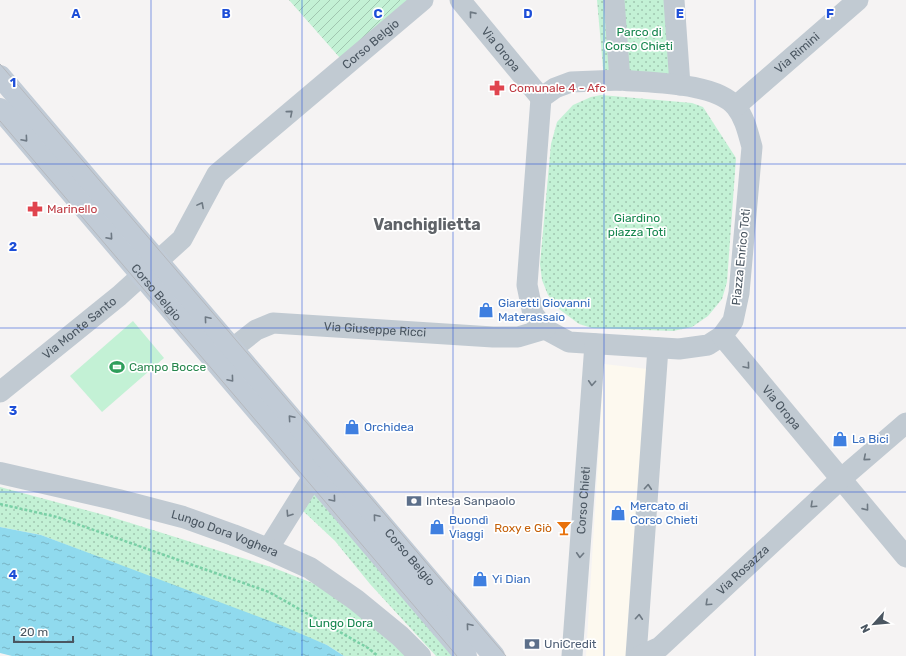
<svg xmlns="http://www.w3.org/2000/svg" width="906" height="656" viewBox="0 0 906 656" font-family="Rubik,sans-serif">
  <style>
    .commercial { fill: #fdf9ef }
    .park { fill: url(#park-dots) }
    .garden { fill: url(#garden-furrows) }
    .pitch { fill: #c3f1d5 }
    .water { fill: url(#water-ripples) }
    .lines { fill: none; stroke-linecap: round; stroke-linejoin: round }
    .path { stroke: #7ad0a6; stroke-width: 2.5; stroke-dasharray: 3 2; stroke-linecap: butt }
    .minor { stroke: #c1cad2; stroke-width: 21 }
    .tertiary { stroke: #c1cad2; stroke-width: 22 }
    .secondary { stroke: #c1cbd6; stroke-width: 22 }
    .tram { stroke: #b5b8bd; stroke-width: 1 }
    .oneway { stroke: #6e7983 }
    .oneway2 { stroke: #6e7984 }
    .grid { fill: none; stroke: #1d4ed8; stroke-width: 1; stroke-opacity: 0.55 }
    .labels { text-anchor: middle; stroke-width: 3.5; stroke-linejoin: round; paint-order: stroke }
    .park-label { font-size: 12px; fill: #17864f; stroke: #fff }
    .street-label { font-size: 12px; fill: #4a5661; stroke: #fff }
    .health-label { font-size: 12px; fill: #be3a42; stroke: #fff; text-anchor: start }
    .shop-label { font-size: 12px; fill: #366cbe; stroke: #fff; text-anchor: start }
    .leisure-label { font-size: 12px; fill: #27864d; stroke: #fff; text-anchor: start }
    .service-label { font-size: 12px; fill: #4e5e75; stroke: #fff; text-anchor: start }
    .food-label { font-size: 12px; fill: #c56008; stroke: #fff; text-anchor: end }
    .district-label { font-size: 16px; font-weight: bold; fill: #5f6368; stroke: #fff }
    .grid-label { font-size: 13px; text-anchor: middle; font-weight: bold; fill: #1d4ed8; stroke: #fff; stroke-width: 3.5; stroke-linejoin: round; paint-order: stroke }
  </style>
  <defs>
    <pattern id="park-dots" width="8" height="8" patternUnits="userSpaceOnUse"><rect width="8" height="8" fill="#c3f1d5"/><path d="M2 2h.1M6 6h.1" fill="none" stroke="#a0c6b0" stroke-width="1.8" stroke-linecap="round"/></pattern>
    <pattern id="garden-furrows" width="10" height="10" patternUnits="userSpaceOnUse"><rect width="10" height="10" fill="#c3f1d5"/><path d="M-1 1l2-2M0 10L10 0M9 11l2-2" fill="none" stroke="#a0c6b0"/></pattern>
    <pattern id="water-ripples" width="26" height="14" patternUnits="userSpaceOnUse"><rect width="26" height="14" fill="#90daee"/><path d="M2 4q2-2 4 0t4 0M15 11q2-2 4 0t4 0" fill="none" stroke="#78b4c4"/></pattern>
  </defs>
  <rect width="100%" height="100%" fill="#f5f3f3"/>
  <!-- commercial -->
  <polygon class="commercial" points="604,364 656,370 626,656 586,656"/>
  <!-- park -->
  <g class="park">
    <polygon points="597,0 675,0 680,85 604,79"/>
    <polygon points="601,95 692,103 703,107 736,158 727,282 722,299 708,316 692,327 673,331 592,328 579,324 559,309 548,295 542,280 540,264 551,144 557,122 573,105 591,97"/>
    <polygon points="0,487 108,516 274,568 356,600 418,656 344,656 327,645 41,535 0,527"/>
    <polygon points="316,491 457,656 436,656 370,584 335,541 301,509"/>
  </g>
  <!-- garden -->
  <polygon class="garden" points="289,0 409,0 340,58"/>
  <!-- pitch -->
  <polygon class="pitch" points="133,321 164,358 102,412 70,376"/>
  <!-- water -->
  <polygon class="water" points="0,527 41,535 278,624 327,645 344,656 12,656 0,653"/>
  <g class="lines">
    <!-- path -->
    <polyline class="path" points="0,504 57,517 269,592 368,648 378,656"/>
    <!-- minor -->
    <g class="minor">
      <path id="s1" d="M 460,0 L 541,98"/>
      <polyline points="614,0 620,80"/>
      <polyline points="674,0 680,85"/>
      <path d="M 620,80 C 650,83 716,82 736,107 C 745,118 748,133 752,147 L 739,293 L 733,321 L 722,336 L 708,345 L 679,349 L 569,342 L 545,329 L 533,314 L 527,285 L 541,98 L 555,88 L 571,82 Z"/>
      <path id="s2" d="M 736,106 L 858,0"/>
      <path id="s3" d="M 722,336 L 906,557"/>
      <path id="s4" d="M 218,360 L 256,330 L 273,323 L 493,337 L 518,337 L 545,329"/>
      <path id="s5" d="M 0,392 L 119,296 L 182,239 L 217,174 L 423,0"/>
      <polyline points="268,549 323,461"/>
      <path id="s6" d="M 572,656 L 595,344"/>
      <polyline points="636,656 658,348"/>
      <path id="s7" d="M 640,656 L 660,647 L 842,478 L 906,423"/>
    </g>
    <!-- tertiary -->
    <path class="tertiary" id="s8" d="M 0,473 L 118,500 L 183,517 L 233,535 L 268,549 L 310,568 L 356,600 L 400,636 L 420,656"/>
    <!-- secondary -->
    <g class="secondary">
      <path id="s9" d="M 0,76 L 494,656"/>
      <path id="s10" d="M 0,109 L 466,656"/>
    </g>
    <!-- tram -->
    <g class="tram">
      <polyline points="0,64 506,656"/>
      <polyline points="0,121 457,656"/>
    </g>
  </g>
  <!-- one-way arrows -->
  <defs><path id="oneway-chevron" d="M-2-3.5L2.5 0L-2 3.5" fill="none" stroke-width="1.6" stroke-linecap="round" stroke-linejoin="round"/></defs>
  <g class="oneway">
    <use href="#oneway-chevron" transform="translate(472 14) rotate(-129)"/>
    <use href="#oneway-chevron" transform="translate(290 113) rotate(-40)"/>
    <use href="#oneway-chevron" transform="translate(201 205) rotate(-62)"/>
    <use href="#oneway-chevron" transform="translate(747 366) rotate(50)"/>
    <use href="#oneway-chevron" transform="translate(592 383) rotate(94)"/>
    <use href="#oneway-chevron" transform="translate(866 458) rotate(139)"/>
    <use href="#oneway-chevron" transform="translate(648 487) rotate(-86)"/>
    <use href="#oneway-chevron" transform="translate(813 505) rotate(137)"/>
    <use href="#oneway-chevron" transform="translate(866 508) rotate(51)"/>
    <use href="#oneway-chevron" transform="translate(289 514) rotate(123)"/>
    <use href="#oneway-chevron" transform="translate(580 555) rotate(94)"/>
    <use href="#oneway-chevron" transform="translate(708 603) rotate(137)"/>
    <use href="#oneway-chevron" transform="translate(639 617) rotate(-86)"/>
  </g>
  <g class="oneway2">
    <use href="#oneway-chevron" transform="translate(25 139) rotate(49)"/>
    <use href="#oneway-chevron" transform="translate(110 237) rotate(49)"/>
    <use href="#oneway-chevron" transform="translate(207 319) rotate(-130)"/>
    <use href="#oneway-chevron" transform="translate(231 379) rotate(50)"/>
    <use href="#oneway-chevron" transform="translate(291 418) rotate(-131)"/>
    <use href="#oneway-chevron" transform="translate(333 499) rotate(50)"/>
    <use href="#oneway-chevron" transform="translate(376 517) rotate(-130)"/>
    <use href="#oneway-chevron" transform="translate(469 626) rotate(-130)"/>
  </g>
  <!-- grid -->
  <path class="grid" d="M 151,0 L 151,656M 302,0 L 302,656M 453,0 L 453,656M 604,0 L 604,656M 755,0 L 755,656M 0,164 L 906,164M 0,328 L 906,328M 0,492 L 906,492"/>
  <!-- icons -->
  <defs>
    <g id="pharmacy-bare" transform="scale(1.2)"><path d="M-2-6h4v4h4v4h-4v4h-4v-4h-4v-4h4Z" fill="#e0444e" stroke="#fff" stroke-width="2.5" paint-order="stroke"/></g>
    <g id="shop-bare" transform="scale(1.2)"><path d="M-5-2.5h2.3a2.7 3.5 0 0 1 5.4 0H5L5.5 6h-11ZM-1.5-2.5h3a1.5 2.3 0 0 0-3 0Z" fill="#3f7fe0" stroke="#fff" stroke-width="2.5" paint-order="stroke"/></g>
    <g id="stadium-bare" transform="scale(1.2)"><path d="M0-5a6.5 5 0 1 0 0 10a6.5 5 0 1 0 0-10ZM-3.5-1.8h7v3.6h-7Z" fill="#2e9e5b" stroke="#fff" stroke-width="2.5" paint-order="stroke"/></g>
    <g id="bank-bare" transform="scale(1.2)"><path d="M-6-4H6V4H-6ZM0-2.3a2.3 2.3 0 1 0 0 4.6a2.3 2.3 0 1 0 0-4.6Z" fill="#5c6f8a" stroke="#fff" stroke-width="2.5" paint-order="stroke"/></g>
    <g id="bar-bare" transform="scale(1.2)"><path d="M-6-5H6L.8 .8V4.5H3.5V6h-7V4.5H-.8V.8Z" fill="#e8710a" stroke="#fff" stroke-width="2.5" paint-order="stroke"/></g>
  </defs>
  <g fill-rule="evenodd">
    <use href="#pharmacy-bare" x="497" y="88"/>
    <use href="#pharmacy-bare" x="35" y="209"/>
    <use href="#shop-bare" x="486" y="310"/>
    <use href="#stadium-bare" x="117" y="367"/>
    <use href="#shop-bare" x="352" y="427"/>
    <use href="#shop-bare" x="840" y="439"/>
    <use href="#bank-bare" x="414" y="501"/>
    <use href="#shop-bare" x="618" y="513"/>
    <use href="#shop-bare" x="437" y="527"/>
    <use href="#bar-bare" x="564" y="528"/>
    <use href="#shop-bare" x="480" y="579"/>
    <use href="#bank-bare" x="532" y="644"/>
  </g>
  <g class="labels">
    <!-- park labels -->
    <g class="park-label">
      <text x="639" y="36">Parco di<tspan x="639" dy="14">Corso Chieti</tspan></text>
      <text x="637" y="222">Giardino<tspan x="637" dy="14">piazza Toti</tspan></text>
      <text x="341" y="627">Lungo Dora</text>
    </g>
    <!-- street labels -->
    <g class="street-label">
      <text dy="4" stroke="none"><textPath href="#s5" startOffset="513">Corso Belgio</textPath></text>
      <text dy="4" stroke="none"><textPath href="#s1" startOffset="64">Via Oropa</textPath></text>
      <text dy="4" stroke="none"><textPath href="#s2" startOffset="81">Via Rimini</textPath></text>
      <text transform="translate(741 257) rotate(-84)" y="4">Piazza Enrico Toti</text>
      <text dy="4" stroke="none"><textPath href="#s10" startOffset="241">Corso Belgio</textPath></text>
      <text dy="4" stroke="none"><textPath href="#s5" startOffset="102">Via Monte Santo</textPath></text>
      <text dy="4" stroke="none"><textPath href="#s4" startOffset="169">Via Giuseppe Ricci</textPath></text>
      <text dy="4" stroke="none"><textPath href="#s3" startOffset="93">Via Oropa</textPath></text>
      <text dy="4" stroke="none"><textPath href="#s6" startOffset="156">Corso Chieti</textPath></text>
      <text dy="4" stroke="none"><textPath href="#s8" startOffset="233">Lungo Dora Voghera</textPath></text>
      <text dy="4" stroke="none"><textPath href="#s9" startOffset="632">Corso Belgio</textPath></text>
      <text dy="4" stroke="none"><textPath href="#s7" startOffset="135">Via Rosazza</textPath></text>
    </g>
    <!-- health labels -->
    <g class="health-label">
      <text x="509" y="92">Comunale 4 - Afc</text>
      <text x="47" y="213">Marinello</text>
    </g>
    <!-- shop labels -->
    <g class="shop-label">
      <text x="498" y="307">Giaretti Giovanni<tspan x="498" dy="14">Materassaio</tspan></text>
      <text x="364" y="431">Orchidea</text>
      <text x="852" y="443">La Bici</text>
      <text x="630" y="510">Mercato di<tspan x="630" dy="14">Corso Chieti</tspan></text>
      <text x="449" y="524">Buondì<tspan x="449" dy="14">Viaggi</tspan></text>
      <text x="492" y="583">Yi Dian</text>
    </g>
    <!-- leisure labels -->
    <g class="leisure-label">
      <text x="129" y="371">Campo Bocce</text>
    </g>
    <!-- service labels -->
    <g class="service-label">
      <text x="426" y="505">Intesa Sanpaolo</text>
      <text x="544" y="648">UniCredit</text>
    </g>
    <!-- food labels -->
    <g class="food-label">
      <text x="552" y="532">Roxy e Giò</text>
    </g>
    <!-- district labels -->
    <g class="district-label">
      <text x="427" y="230">Vanchiglietta</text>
    </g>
  </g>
  <g class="grid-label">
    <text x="76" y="18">A</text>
    <text x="226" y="18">B</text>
    <text x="378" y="18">C</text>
    <text x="528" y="18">D</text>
    <text x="680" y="18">E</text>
    <text x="830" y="18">F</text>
    <text x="13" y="87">1</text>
    <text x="13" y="251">2</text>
    <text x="13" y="415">3</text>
    <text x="13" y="579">4</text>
  </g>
  <!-- north arrow -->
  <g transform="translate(874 624) rotate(243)" stroke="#ffffff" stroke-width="3" paint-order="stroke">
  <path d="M0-3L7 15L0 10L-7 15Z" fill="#4a5661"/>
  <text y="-6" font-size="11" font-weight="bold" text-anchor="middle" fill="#4a5661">N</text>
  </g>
  <!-- scale -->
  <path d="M14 636v6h59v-6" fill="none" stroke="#4a5661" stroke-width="2"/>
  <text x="20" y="636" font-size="12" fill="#4a5661" stroke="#ffffff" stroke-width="3" paint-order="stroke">20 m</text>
</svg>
